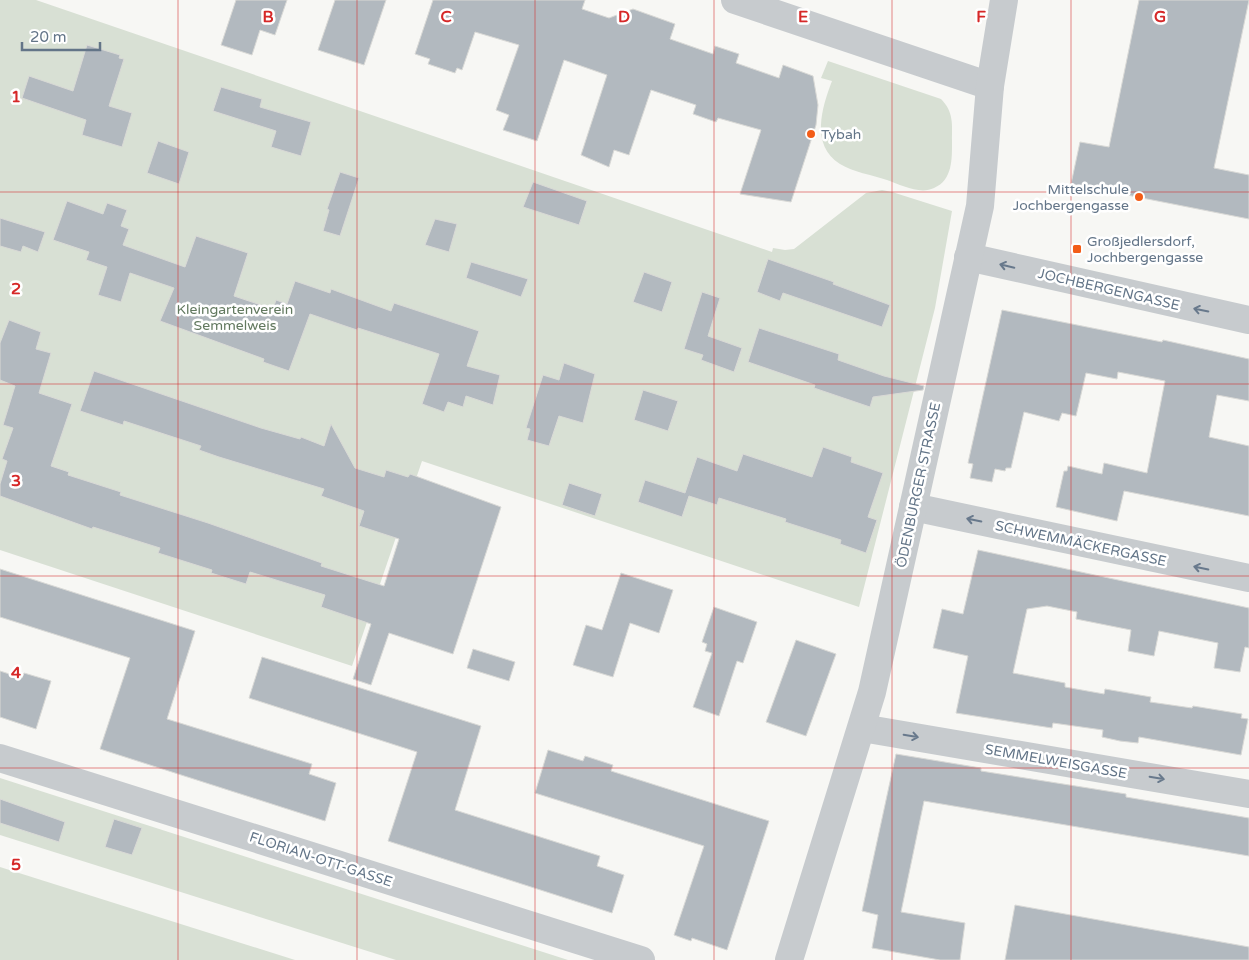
<svg xmlns="http://www.w3.org/2000/svg" width="1249" height="960" viewBox="0 0 1249 960" font-family="'Varela Round',sans-serif">
  <style>
    .green { fill: #d8e0d4 }
    .building { fill: #b2b9bf; stroke: #d9d9d6 }
    .lines { fill: none; stroke-linecap: round; stroke-linejoin: round }
    .minor { stroke: #c7cbce; stroke-width: 28 }
    .oneway { stroke: #68798c }
    .grid { fill: none; stroke: #d62828; stroke-width: 1; stroke-opacity: 0.55 }
    .poi-dot { fill: #f35d18; stroke: #fff; stroke-width: 2 }
    .labels { text-anchor: middle; stroke-width: 5; stroke-linejoin: round; paint-order: stroke }
    .poi-label { font-size: 14px; fill: #637588; stroke: #fff; text-anchor: start }
    .street-label { font-size: 14px; fill: #637588; stroke: #fff }
    .park-label { font-size: 14px; fill: #62795f; stroke: #fff }
    .grid-label { font-size: 16px; text-anchor: middle; font-weight: bold; fill: #d62828; stroke: #fff; stroke-width: 5; stroke-linejoin: round; paint-order: stroke }
  </style>
  <rect width="100%" height="100%" fill="#f7f7f4"/>
  <!-- green -->
  <g class="green">
    <polygon points="0,0 36,0 772,252 773,248 785,250 794,249 866,193 882,190 892,192 952,211 935,308 859,607 422,461 352,666 0,550"/>
    <path d="M 828,61 L 941,99 C 954,112 952,125 952,141 C 952,158 953,180 934,188 C 920,195 901,185 887,180 C 872,175 853,172 840,164 C 810,145 822,107 832,81 L 821,78 Z"/>
    <polygon points="0,778 568,960 396,960 0,835"/>
    <polygon points="0,867 295,960 0,960"/>
  </g>
  <!-- building -->
  <g class="building">
    <polygon points="236,0 287,0 275,35 260,30 252,55 221,45"/>
    <polygon points="335,0 386,0 364,65 318,50"/>
    <polygon points="433,0 585,0 582,9 609,18 633,9 675,24 670,39 713,54 715,46 739,54 736,63 779,78 783,65 813,76 818,105 816,125 791,202 740,194 761,130 718,118 716,122 693,114 696,105 651,90 629,155 614,150 609,167 581,155 607,75 564,60 537,141 503,130 509,115 496,110 519,45 475,32 462,70 457,68 455,73 428,64 430,59 415,54"/>
    <polygon points="1139,0 1249,0 1214,168 1249,175 1249,219 1071,184 1080,142 1109,147"/>
    <polygon points="87,45 120,55 119,58 124,59 109,106 132,113 122,147 82,135 86,120 22,98 29,76 73,91"/>
    <polygon points="221,87 262,99 260,107 311,122 301,156 271,147 276,131 213,111"/>
    <polygon points="158,141 189,152 179,184 147,173"/>
    <polygon points="340,172 359,178 340,236 323,231 329,210 327,209"/>
    <polygon points="533,182 587,201 579,225 523,207"/>
    <polygon points="67,201 103,214 107,203 127,210 121,226 129,229 123,245 185,267 196,236 248,253 234,296 273,309 276,300 287,304 295,281 330,293 331,289 391,311 394,303 479,331 467,366 500,375 493,405 466,396 463,407 448,402 444,412 422,404 439,354 358,328 357,330 310,314 289,371 263,362 264,359 160,321 174,288 130,273 121,302 98,295 107,267 86,260 89,252 53,240"/>
    <polygon points="0,218 45,232 38,252 23,246 21,252 0,246"/>
    <polygon points="435,219 457,224 449,252 425,245"/>
    <polygon points="768,259 834,282 833,284 890,305 882,327 783,293 780,301 757,292"/>
    <polygon points="471,262 528,279 521,297 466,278"/>
    <polygon points="644,272 672,282 662,312 633,302"/>
    <polygon points="702,292 720,298 708,336 742,348 734,372 701,360 703,355 684,349"/>
    <polygon points="1002,310 1162,342 1163,340 1249,359 1249,401 1217,395 1209,437 1249,446 1249,516 1124,491 1117,521 1056,507 1064,471 1067,471 1068,466 1102,474 1104,463 1147,473 1165,381 1118,372 1117,379 1086,373 1076,416 1062,413 1059,421 1024,412 1011,468 1006,468 1005,471 995,469 992,482 970,478 973,464 968,463"/>
    <polygon points="9,320 41,332 36,349 51,353 39,393 72,404 51,466 69,472 68,475 121,492 120,495 208,523 322,563 321,566 384,586 399,539 359,526 364,511 321,496 324,489 219,457 199,450 201,446 124,421 123,425 80,411 94,371 261,428 300,439 301,437 324,446 331,424 355,468 384,477 386,470 408,477 410,474 501,507 453,654 389,633 371,685 353,679 371,624 321,607 325,595 250,572 246,584 211,573 212,570 158,553 160,548 93,527 92,529 0,496 0,484 7,461 2,459 13,428 3,425 15,386 0,380 0,343"/>
    <polygon points="759,328 839,354 838,360 884,376 924,386 923,390 873,397 870,407 814,388 815,385 748,362"/>
    <polygon points="564,363 595,374 583,423 559,416 549,446 527,440 530,429 526,428 543,375 559,380"/>
    <polygon points="643,390 678,401 668,431 634,420"/>
    <polygon points="823,447 852,457 851,462 883,473 868,517 877,520 866,553 840,544 841,540 785,522 786,519 719,498 717,505 689,496 682,517 638,502 645,480 685,493 697,457 737,471 743,454 812,477"/>
    <polygon points="569,483 602,494 595,516 562,505"/>
    <polygon points="978,550 1249,608 1249,648 1245,647 1240,672 1214,668 1218,643 1159,631 1154,656 1128,651 1131,630 1076,619 1077,612 1047,606 1027,609 1013,673 1065,683 1065,687 1104,694 1105,689 1151,697 1150,702 1192,708 1193,706 1242,714 1241,718 1248,719 1241,755 1139,737 1138,743 1120,741 1102,737 1103,730 1053,723 1052,728 956,713 968,656 933,648 942,609 963,614"/>
    <polygon points="0,569 195,631 167,719 312,764 309,774 336,783 325,821 100,749 130,658 0,617"/>
    <polygon points="621,573 673,590 659,633 630,623 613,677 573,665 586,625 602,630"/>
    <polygon points="714,607 757,622 743,663 737,661 719,716 693,707 712,653 705,651 707,644 702,642"/>
    <polygon points="796,640 836,654 806,736 766,722"/>
    <polygon points="473,649 515,662 509,681 467,668"/>
    <polygon points="262,657 481,726 455,810 600,856 597,866 624,875 612,913 388,841 417,752 249,698"/>
    <polygon points="0,671 22,678 24,673 51,681 36,729 0,717"/>
    <polygon points="548,750 583,761 585,756 613,765 611,771 769,821 727,950 692,938 691,941 674,935 704,846 535,793"/>
    <polygon points="896,754 981,768 981,771 1126,794 1126,797 1249,818 1249,856 924,801 901,912 965,923 960,960 940,960 872,948 878,915 862,911"/>
    <polygon points="0,799 65,822 59,842 0,823"/>
    <polygon points="114,819 142,828 132,855 105,847"/>
    <polygon points="1015,905 1249,947 1249,960 1005,960"/>
  </g>
  <g class="lines">
    <!-- minor -->
    <g class="minor">
      <polyline points="735,0 990,86"/>
      <polyline points="968,257 1249,320"/>
      <polyline points="913,507 1249,578"/>
      <polyline points="862,728 1249,794"/>
      <polyline points="0,758 641,960"/>
      <polyline points="789,960 872,692 980,206 990,86 1004,0"/>
    </g>
  </g>
  <!-- one-way arrows -->
  <defs><path id="oneway-shaft" d="M-6 0H5M1.5-3L5.5 0L1.5 3" fill="none" stroke-width="1.6" stroke-linecap="round" stroke-linejoin="round" transform="scale(1.25)"/></defs>
  <g class="oneway">
    <use href="#oneway-shaft" transform="translate(1007 266) rotate(-167)"/>
    <use href="#oneway-shaft" transform="translate(1201 310) rotate(-169)"/>
    <use href="#oneway-shaft" transform="translate(974 520) rotate(-168)"/>
    <use href="#oneway-shaft" transform="translate(1201 568) rotate(-168)"/>
    <use href="#oneway-shaft" transform="translate(911 736) rotate(10)"/>
    <use href="#oneway-shaft" transform="translate(1157 778) rotate(10)"/>
  </g>
  <!-- grid -->
  <path class="grid" d="M 178,0 L 178,960M 357,0 L 357,960M 535,0 L 535,960M 714,0 L 714,960M 892,0 L 892,960M 1071,0 L 1071,960M 0,192 L 1249,192M 0,384 L 1249,384M 0,576 L 1249,576M 0,768 L 1249,768"/>
  <!-- markers -->
  <g class="poi-dot">
    <circle cx="811" cy="134" r="5"/>
    <circle cx="1139" cy="197" r="5"/>
    <rect x="1072" y="244" width="10" height="10" rx="2.5"/>
  </g>
  <g class="labels">
    <!-- poi labels -->
    <g class="poi-label">
      <text x="821" y="139">Tybah</text>
      <text x="1129" y="194" text-anchor="end">Mittelschule<tspan x="1129" dy="16">Jochbergengasse</tspan></text>
      <text x="1087" y="246">Großjedlersdorf,<tspan x="1087" dy="16">Jochbergengasse</tspan></text>
    </g>
    <!-- street labels -->
    <g class="street-label">
      <text transform="translate(1109 289) rotate(13)" y="5">JOCHBERGENGASSE</text>
      <text transform="translate(918 485) rotate(-78)" y="5">ÖDENBURGER STRASSE</text>
      <text transform="translate(1081 543) rotate(12)" y="5">SCHWEMMÄCKERGASSE</text>
      <text transform="translate(1056 761) rotate(10)" y="5">SEMMELWEISGASSE</text>
      <text transform="translate(321 859) rotate(18)" y="5">FLORIAN-OTT-GASSE</text>
    </g>
    <!-- park labels -->
    <g class="park-label">
      <text x="235" y="314">Kleingartenverein<tspan x="235" dy="16">Semmelweis</tspan></text>
    </g>
  </g>
  <g class="grid-label">
    <text x="268" y="22">B</text>
    <text x="446" y="22">C</text>
    <text x="624" y="22">D</text>
    <text x="803" y="22">E</text>
    <text x="981" y="22">F</text>
    <text x="1160" y="22">G</text>
    <text x="16" y="102">1</text>
    <text x="16" y="294">2</text>
    <text x="16" y="486">3</text>
    <text x="16" y="678">4</text>
    <text x="16" y="870">5</text>
  </g>
  <!-- scale -->
  <path d="M22 42v8h78v-8" fill="none" stroke="#637588" stroke-width="2.5"/>
  <text x="30" y="42" font-size="15" fill="#637588" stroke="#ffffff" stroke-width="4" paint-order="stroke">20 m</text>
</svg>
